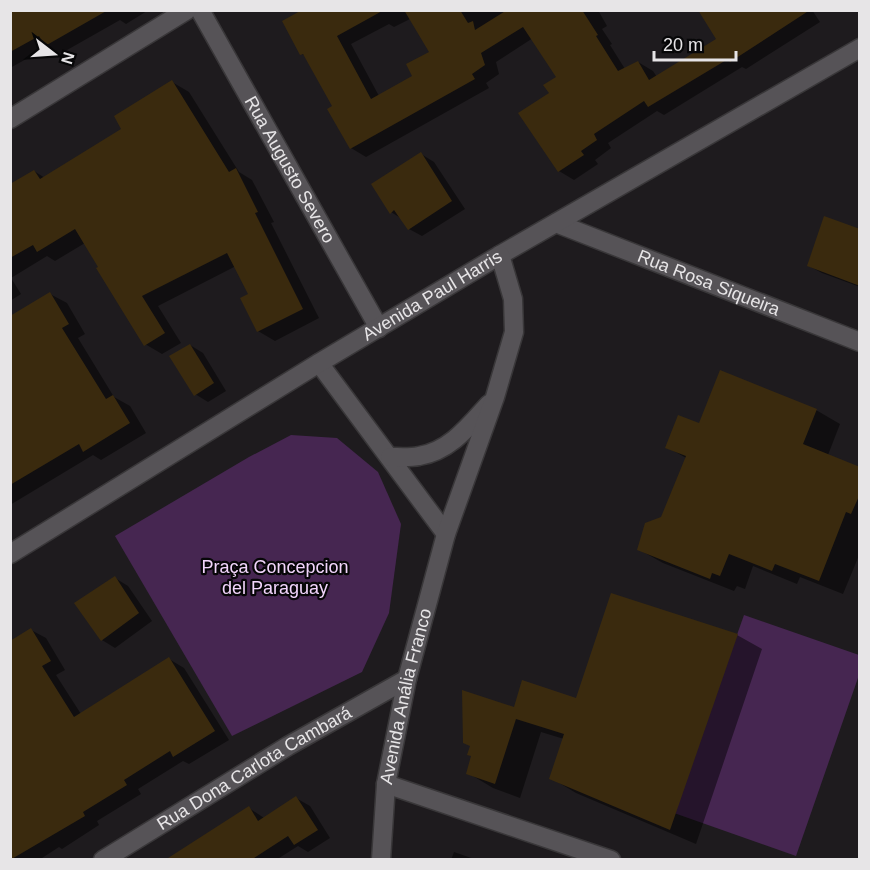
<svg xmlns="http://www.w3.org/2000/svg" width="870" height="870" viewBox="0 0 870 870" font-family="Helvetica,sans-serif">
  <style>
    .green { fill: #462651 }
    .shadow { fill: #0007; fill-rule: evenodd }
    .building { fill: #3a2a0e }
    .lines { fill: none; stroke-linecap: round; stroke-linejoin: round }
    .minor-casing { stroke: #393739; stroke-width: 21 }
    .minor { stroke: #565357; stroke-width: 18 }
    .labels { text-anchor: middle; stroke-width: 4.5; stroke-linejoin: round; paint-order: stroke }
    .street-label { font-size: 18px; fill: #e7e5e7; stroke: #070708 }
    .park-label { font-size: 18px; fill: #f2d5fc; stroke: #070708 }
  </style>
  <rect width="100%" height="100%" fill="#1e1b1e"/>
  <!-- green -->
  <g class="green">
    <polygon points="291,435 337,438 378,472 401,524 389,613 362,672 232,736 115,536 249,457"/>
    <polygon points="744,615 859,655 859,675 796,856 674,813"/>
  </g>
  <!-- shadow -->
  <g class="shadow">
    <polygon points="10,10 147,10 147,11 126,24 120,20 60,54 48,47 10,68"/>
    <path d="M 305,10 L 598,10 L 607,26 L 602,29 L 612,44 L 610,45 L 625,69 L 638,62 L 653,71 L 657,77 L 718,40 L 700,10 L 812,10 L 820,22 L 746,69 L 742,67 L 664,115 L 657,111 L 608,143 L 611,148 L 595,160 L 598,164 L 574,180 L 559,171 L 551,93 L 558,77 L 533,38 L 496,62 L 499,74 L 486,83 L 489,88 L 366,157 L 351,148 L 334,107 L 307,57 L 302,54 ZM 410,19 L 431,52 L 414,76 L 379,96 L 351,44 L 389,24 L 394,27 Z"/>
    <polygon points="172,82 189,92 239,172 252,180 274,222 271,223 319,318 275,341 258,331 250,295 236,266 158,306 181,343 162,354 145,344 85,243 55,261 47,256 11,278 21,294 10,301 10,185 34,171 45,178 124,129"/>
    <polygon points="421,154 434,162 465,209 422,236 409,229 402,219 391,212"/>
    <polygon points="860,231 860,287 822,273 809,266"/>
    <polygon points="50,294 67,303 85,334 78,338 114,397 130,406 146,433 101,460 93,455 10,505 10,342"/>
    <polygon points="190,345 203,353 226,391 208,402 195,394"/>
    <polygon points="816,410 840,424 828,455 860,468 860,553 843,594 800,577 797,584 753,566 745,589 737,586 734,591 663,563 638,549 662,519 686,458 667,447 699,425"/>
    <polygon points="115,578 128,586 152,621 115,648 102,640"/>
    <polygon points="31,630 46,638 65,670 56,675 81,714 169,659 184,668 229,740 189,764 183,761 138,789 141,794 97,821 99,825 62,849 59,847 39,860 10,860"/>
    <polygon points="737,635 762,649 696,844 576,793 551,778 564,739 541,732 520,798 493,788 468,773 514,709 577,699"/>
    <polygon points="296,798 310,806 330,838 308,852 298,846 276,860 167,860 249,808 264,818"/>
    <polygon points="454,852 477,860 451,860"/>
  </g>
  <!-- building -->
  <g class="building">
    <polygon points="10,10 108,10 45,46 39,36 10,52"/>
    <polygon points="302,10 384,10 337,36 371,99 412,76 406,64 429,52 404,10 460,10 468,23 473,21 475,30 507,10 582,10 598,35 596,36 618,71 638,61 649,80 716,39 698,10 810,10 730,62 728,59 648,107 644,101 594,134 597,140 581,151 584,155 558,172 518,113 549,93 543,85 556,77 523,27 481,53 485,65 472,74 475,79 350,149 327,109 332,106 303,54 300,55 282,21"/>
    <polygon points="172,80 229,172 236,168 258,212 255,213 303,309 257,332 240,298 248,294 227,253 142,296 165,333 144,346 96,268 98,267 75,229 37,252 33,245 10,258 10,184 34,170 40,179 121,129 114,116"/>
    <polygon points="421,152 452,201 408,230 394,210 390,214 371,184"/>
    <polygon points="824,216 860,229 860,286 807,266"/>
    <polygon points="50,292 69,324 62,328 106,399 113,395 130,423 83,452 79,444 10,485 10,316"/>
    <polygon points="190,344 214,383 194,396 169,356"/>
    <polygon points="720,370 817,409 803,444 860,467 860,494 851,514 846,512 819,581 775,564 772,571 729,554 720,576 712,573 710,579 637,550 645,523 661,517 686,456 665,448 678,415 699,423"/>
    <polygon points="115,576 139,613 101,641 74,603"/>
    <polygon points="611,593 738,634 670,830 549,779 564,734 516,719 495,784 466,774 471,756 467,755 470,746 463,743 462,690 514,707 522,680 576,698"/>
    <polygon points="31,628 51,661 42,666 74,717 169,657 215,731 173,757 170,751 124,780 127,785 83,812 85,816 10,860 10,641"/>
    <polygon points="296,796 318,830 294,845 288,836 251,860 165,860 249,806 258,821"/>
  </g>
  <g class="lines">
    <!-- minor casing -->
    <g class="minor-casing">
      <g id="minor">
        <path id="s1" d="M 200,10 L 379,328"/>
        <polyline points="10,119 187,10"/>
        <path id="s2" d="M 556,223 L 860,342"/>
        <polyline points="319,363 446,534"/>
        <path d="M 390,457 C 399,457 410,458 419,456 C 450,451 469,426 489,404"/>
        <path id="s3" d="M 10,554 L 319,363 L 500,255 L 860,48"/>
        <polyline points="386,784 611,860"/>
        <path id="s4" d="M 103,860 L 288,746 L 407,679"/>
        <path id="s5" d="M 381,860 L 386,784 L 407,679 L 446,534 L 495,397 L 514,332 L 513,299 L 500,255"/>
      </g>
    </g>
    <!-- minor -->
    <use href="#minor" class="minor"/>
  </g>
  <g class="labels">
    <!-- street labels -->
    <g class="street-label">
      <text dy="6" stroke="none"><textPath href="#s1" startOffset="183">Rua Augusto Severo</textPath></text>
      <text dy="6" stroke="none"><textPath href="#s2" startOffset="164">Rua Rosa Siqueira</textPath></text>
      <text dy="6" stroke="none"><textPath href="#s3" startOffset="495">Avenida Paul Harris</textPath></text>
      <text dy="6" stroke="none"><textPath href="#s5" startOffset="166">Avenida Anália Franco</textPath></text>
      <text dy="6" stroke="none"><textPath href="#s4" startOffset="177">Rua Dona Carlota Cambará</textPath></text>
    </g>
    <!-- park labels -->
    <g class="park-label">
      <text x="275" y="573">Praça Concepcion<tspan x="275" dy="21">del Paraguay</tspan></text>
    </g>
  </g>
  <!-- border -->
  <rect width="870" height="870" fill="none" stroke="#e7e5e7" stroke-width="24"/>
  <!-- north arrow -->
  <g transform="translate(54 54) rotate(107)" stroke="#070708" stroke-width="4.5" paint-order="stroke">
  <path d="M0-4.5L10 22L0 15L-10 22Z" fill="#e7e5e7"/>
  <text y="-9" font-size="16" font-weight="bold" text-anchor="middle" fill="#e7e5e7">N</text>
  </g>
  <!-- scale -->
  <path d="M654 51v9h82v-9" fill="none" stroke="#e7e5e7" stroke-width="3"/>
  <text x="663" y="51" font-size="18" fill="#e7e5e7" stroke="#070708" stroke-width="4.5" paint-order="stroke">20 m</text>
</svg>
